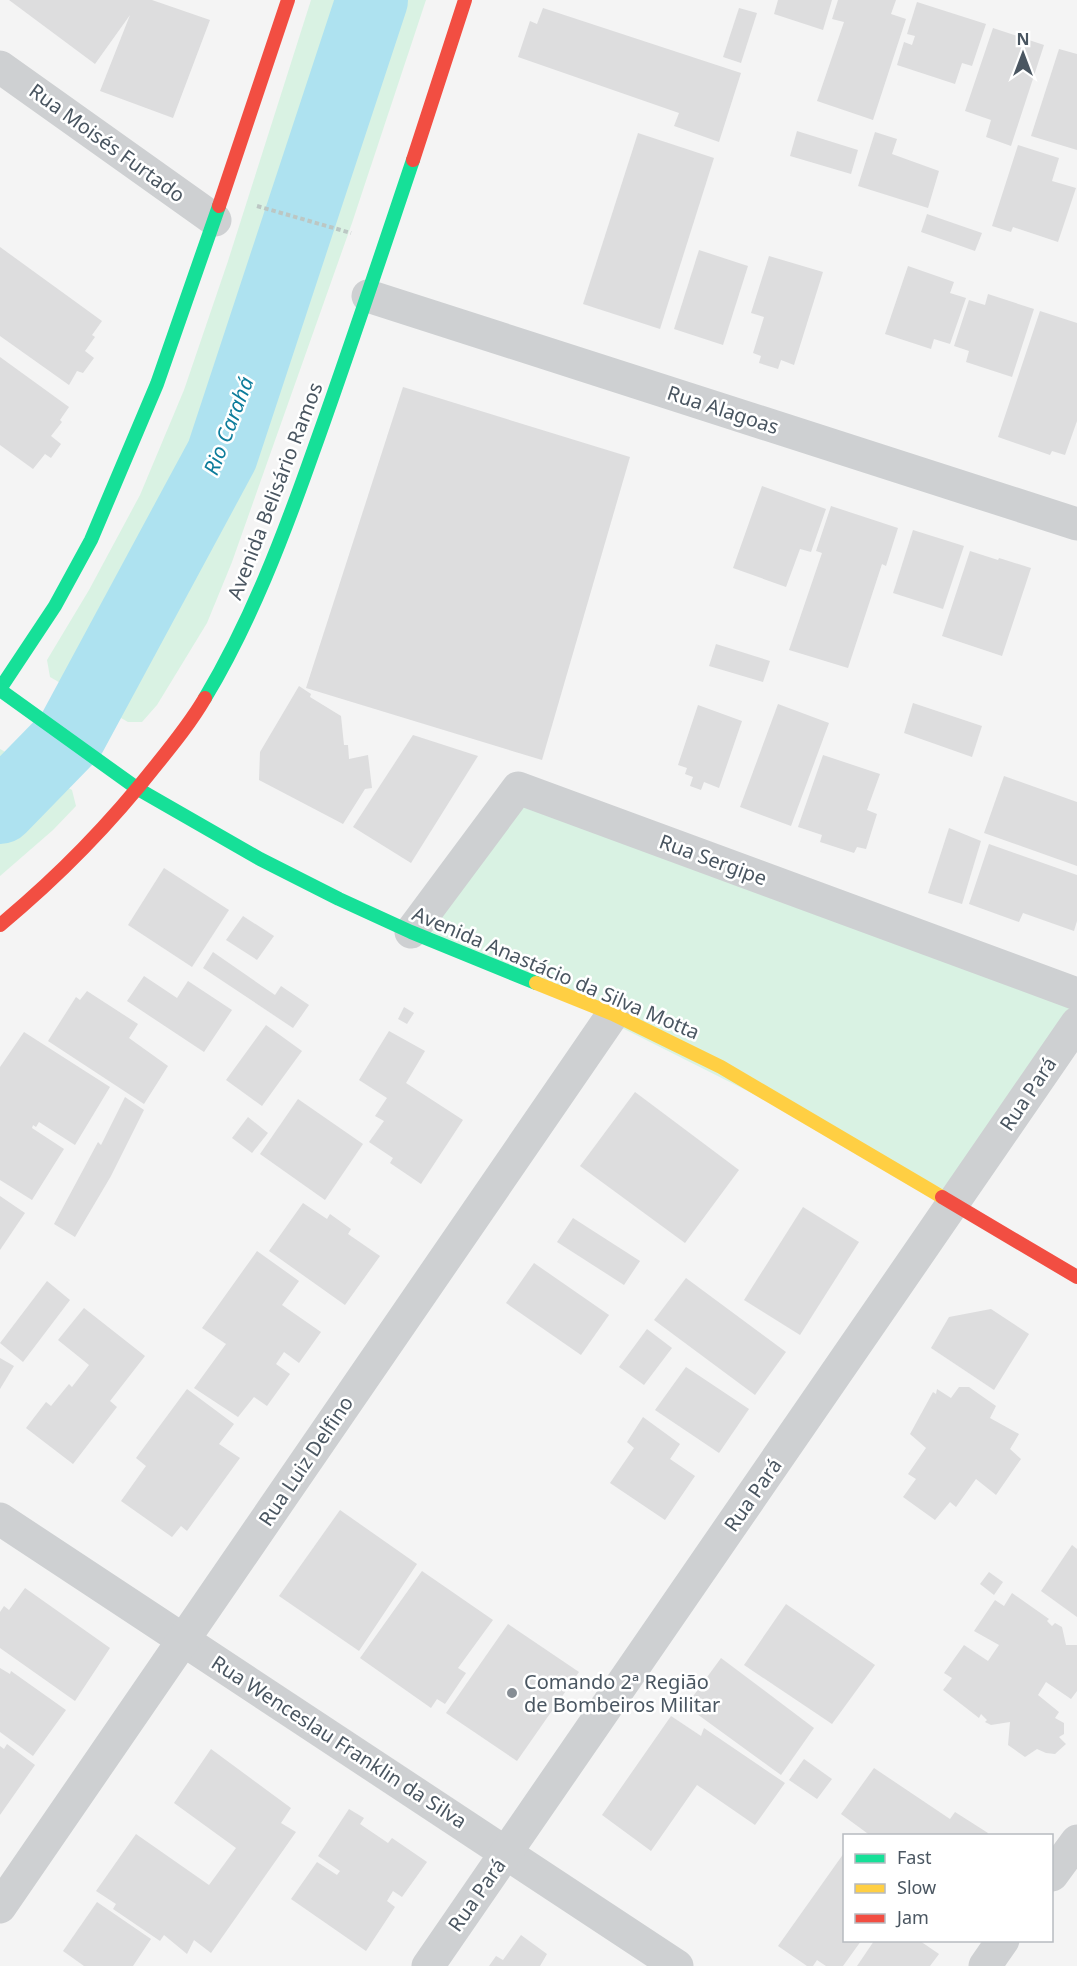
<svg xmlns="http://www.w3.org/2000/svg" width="1077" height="1966" viewBox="0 0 1077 1966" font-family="'Noto Sans',sans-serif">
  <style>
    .green { fill: #d9f2e3 }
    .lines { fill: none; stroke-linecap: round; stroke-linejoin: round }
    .river { stroke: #aee2f0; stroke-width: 72 }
    .building { fill: #ddddde }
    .path { stroke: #bcc7c4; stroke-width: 4; stroke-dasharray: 4.5 3; stroke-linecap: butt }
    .street { stroke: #ced0d2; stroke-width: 33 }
    .fast { stroke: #16e098; stroke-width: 14 }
    .slow { stroke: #ffcf43; stroke-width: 14 }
    .jam { stroke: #f24e42; stroke-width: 14 }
    .poi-dot { fill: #868d94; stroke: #fff; stroke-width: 2 }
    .labels { text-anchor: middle; stroke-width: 5; stroke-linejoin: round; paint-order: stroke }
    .street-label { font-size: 20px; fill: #4a5661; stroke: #fff }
    .poi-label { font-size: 20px; fill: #4a5661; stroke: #fff; text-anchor: start }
    .water-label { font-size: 21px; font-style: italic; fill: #0c7c9b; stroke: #fff }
  </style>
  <rect width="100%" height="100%" fill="#f4f4f4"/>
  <!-- green -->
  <g class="green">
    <polygon points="311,0 426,0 352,223 232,562 207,623 157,705 142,722 128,722 50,677 47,660 89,590 140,495 184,390 228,261"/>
    <polygon points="0,749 72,790 76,806 53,830 0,876"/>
    <polygon points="524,802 1077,1004 949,1192 427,930"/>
  </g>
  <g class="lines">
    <!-- river -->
    <polyline class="river" points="0,808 71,735 222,455 372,0"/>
  </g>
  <!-- building -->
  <g class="building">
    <polygon points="9,0 152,0 210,20 173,118 100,91 130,15 95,64"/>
    <polygon points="778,0 832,0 823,30 774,14"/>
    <polygon points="838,0 896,0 891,14 906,19 873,120 817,101 844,22 832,19"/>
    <polygon points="917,2 986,24 972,66 962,63 955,84 897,65 904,42 912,45 915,36 907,34"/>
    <polygon points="543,8 741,73 719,142 674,126 679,113 518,57 530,21 537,24"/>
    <polygon points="739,8 757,13 741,63 723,57"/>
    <polygon points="993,28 1044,45 1011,146 986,137 991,120 965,111"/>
    <polygon points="1059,49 1077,54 1077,150 1031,136"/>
    <polygon points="797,131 858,150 851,174 790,156"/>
    <polygon points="875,132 897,139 892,154 939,171 928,208 858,186"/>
    <polygon points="638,133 714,158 660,329 583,304"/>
    <polygon points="1018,145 1059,158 1052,181 1076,188 1058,242 1013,227 1011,232 992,226"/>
    <polygon points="927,214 982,233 975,251 921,232"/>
    <polygon points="0,247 102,321 92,335 95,337 85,351 94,358 83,373 77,371 69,385 0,336"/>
    <polygon points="699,250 748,266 723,345 674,329"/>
    <polygon points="769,256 823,272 794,365 781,360 778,369 759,363 761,356 753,353 764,317 751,313"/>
    <polygon points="908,266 954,282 950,293 966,298 950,344 934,339 931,349 885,334"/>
    <polygon points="988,294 1034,309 1012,377 966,362 969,351 954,346 969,300 985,305"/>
    <polygon points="1040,311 1077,323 1077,421 1065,455 1052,451 1050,455 998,437"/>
    <polygon points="0,357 69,407 60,420 62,422 51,436 61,444 51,458 45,454 33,469 0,445"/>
    <polygon points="403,387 630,457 542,760 306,688"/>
    <polygon points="762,486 826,509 811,552 800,549 786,587 733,568"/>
    <polygon points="831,506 898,528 886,566 882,564 848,668 789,650 822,553 816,551"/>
    <polygon points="913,530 964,546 943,609 893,593"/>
    <polygon points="970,551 998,560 999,558 1031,568 1002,656 942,636"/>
    <polygon points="716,644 770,661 763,682 709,666"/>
    <polygon points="299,686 311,694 310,697 341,716 344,745 348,745 349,759 368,755 372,788 365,789 343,824 259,780 260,752"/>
    <polygon points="913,703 982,726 972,757 904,733"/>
    <polygon points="778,704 829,723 791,826 740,807"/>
    <polygon points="698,705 742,721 719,788 704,782 701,790 690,786 693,777 685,774 687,768 678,765"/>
    <polygon points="413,735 478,756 411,863 353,827"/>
    <polygon points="823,755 880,774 867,810 877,814 866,849 857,847 854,853 820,842 822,835 798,827"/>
    <polygon points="1004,776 1077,802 1077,866 984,833"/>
    <polygon points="949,828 981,841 962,904 928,893"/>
    <polygon points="989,844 1077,875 1077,921 1074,931 1023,913 1019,922 969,904"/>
    <polygon points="164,868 229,910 192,967 128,925"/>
    <polygon points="243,916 274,936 257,960 226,940"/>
    <polygon points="213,952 275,995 281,986 309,1005 293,1028 203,968"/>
    <polygon points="144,976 177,998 188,981 232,1010 204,1052 127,1001"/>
    <polygon points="87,991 138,1024 129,1038 168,1066 144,1104 48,1041 76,997 80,1000"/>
    <polygon points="404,1007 414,1013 407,1024 398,1019"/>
    <polygon points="266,1025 302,1051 262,1106 226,1080"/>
    <polygon points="389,1031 425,1051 406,1083 463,1120 421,1184 390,1163 393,1158 369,1142 384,1121 375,1116 387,1098 359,1080"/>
    <polygon points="24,1032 110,1087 75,1145 39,1122 36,1127 33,1125 32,1128 64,1149 32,1200 0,1180 0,1067"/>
    <polygon points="635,1092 739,1170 685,1243 580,1166"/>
    <polygon points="125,1097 144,1110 111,1176 75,1237 54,1224 98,1142 101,1145"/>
    <polygon points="298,1099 363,1144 325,1200 260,1154"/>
    <polygon points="248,1117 268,1133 252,1153 232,1138"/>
    <polygon points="0,1196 25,1213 0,1250"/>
    <polygon points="303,1203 327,1219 330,1214 351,1229 348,1234 380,1256 345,1305 269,1251"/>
    <polygon points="803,1207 859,1242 800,1335 744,1300"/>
    <polygon points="573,1218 640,1261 624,1285 557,1242"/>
    <polygon points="257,1251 299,1281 282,1305 321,1332 299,1363 284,1352 276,1364 290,1374 267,1406 254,1397 238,1417 194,1388 226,1344 202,1328"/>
    <polygon points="534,1263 609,1315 581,1355 506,1303"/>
    <polygon points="686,1278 786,1352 755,1395 654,1320"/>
    <polygon points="47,1281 70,1300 23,1362 0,1343"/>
    <polygon points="84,1308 145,1356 110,1401 117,1407 73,1464 26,1428 46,1402 51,1406 69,1384 72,1387 89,1365 58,1340"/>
    <polygon points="991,1309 1029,1334 994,1390 931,1348 949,1317"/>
    <polygon points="647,1329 672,1348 644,1385 619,1367"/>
    <polygon points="0,1358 14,1366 0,1389"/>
    <polygon points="686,1367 749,1409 719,1453 655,1410"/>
    <polygon points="959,1387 969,1387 996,1406 990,1418 1019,1434 1010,1449 1021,1459 996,1495 976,1479 956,1507 950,1502 935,1520 903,1497 916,1479 908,1474 926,1448 910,1434 933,1392 936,1394 937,1389 951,1398"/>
    <polygon points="187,1389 234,1424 219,1444 240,1458 187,1531 181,1526 172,1537 121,1501 146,1466 136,1458"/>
    <polygon points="643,1417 680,1444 670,1459 695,1476 665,1520 610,1483 634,1448 627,1442"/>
    <polygon points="340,1510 417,1564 359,1651 279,1596"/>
    <polygon points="1072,1545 1077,1549 1077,1617 1041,1591"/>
    <polygon points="422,1571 493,1620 458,1668 466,1673 445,1704 437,1699 431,1708 360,1658"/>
    <polygon points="989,1572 1003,1582 994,1595 980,1584"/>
    <polygon points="25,1588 110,1648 75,1701 0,1648 0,1612 4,1606 9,1610"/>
    <polygon points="1012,1593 1049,1619 1047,1621 1052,1626 1055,1623 1062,1627 1066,1645 1077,1645 1077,1691 1071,1699 1046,1682 1038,1695 1059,1712 1055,1718 1064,1723 1064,1734 1059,1737 1066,1744 1055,1754 1046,1753 1037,1749 1025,1757 1008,1745 1010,1722 991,1725 985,1722 987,1720 981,1714 979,1718 943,1690 952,1678 944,1673 964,1645 988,1661 999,1645 974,1631 995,1600 1004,1606"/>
    <polygon points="786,1604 875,1665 832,1724 744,1665"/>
    <polygon points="508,1624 579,1672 517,1761 446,1713"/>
    <polygon points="721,1658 814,1728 781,1775 686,1706"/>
    <polygon points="0,1668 10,1674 11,1671 66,1710 33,1756 0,1732"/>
    <polygon points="671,1716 701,1736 704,1728 785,1783 755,1825 697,1785 651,1851 602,1815"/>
    <polygon points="7,1744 35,1765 0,1815 0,1746 4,1749"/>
    <polygon points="211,1749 291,1808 281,1823 296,1832 211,1953 194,1940 187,1954 164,1935 160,1941 113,1909 116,1904 96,1891 136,1834 209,1885 236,1848 174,1803"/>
    <polygon points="804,1759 832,1779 817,1799 789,1780"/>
    <polygon points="874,1768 950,1819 955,1812 988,1833 986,1836 871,1836 841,1814"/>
    <polygon points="349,1809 364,1818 360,1824 388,1843 392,1838 427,1862 402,1897 393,1891 387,1901 395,1907 366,1951 291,1899 317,1862 337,1875 340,1871 318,1856"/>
    <polygon points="844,1853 844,1941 861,1941 843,1966 826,1966 817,1960 813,1966 807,1966 778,1946"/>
    <polygon points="97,1902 151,1939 133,1966 84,1966 63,1951"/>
    <polygon points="521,1935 547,1954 540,1966 489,1966 496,1956 503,1960"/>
    <polygon points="874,1941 920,1941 939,1954 930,1966 857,1966"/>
  </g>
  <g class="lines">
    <!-- path -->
    <polyline class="path" points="257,206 351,233"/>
    <!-- street -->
    <g class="street">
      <polyline points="0,67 215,220"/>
      <polyline points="368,296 1077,524"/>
      <polyline points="411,932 518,788 1077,994"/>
      <polyline points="0,1519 677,1966"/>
      <polyline points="1052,1875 1077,1841"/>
      <polyline points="0,1907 613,1014"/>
      <polyline points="428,1966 1077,1023"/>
      <polyline points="985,1966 1003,1940"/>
    </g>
    <!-- fast -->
    <g class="fast">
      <polyline points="0,689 55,606 91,540 157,384 219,206"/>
      <polyline points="0,690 138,789 260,859 339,899 411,932 536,983"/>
      <path d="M 205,698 C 251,621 283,537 313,452 C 348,355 380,258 413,160"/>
    </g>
    <!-- slow -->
    <polyline class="slow" points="536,983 613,1014 721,1067 942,1197"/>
    <!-- jam -->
    <g class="jam">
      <polyline points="413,160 465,0"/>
      <polyline points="219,206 288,0"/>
      <path d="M 0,925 C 58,877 110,824 157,764 C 174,743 191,722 205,698"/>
      <polyline points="942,1197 1077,1277"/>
    </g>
  </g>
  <!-- markers -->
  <circle class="poi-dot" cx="512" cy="1693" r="6"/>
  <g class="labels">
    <!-- street labels -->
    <g class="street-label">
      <text transform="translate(107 143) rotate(36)" y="7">Rua Moisés Furtado</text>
      <text transform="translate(723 410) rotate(18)" y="7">Rua Alagoas</text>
      <text transform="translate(275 491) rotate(-69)" y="7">Avenida Belisário Ramos</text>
      <text transform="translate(713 860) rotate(20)" y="7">Rua Sergipe</text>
      <text transform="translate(556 973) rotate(23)" y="7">Avenida Anastácio da Silva Motta</text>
      <text transform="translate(1028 1094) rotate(-56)" y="7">Rua Pará</text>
      <text transform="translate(306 1461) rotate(-56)" y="7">Rua Luiz Delfino</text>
      <text transform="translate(753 1495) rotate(-55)" y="7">Rua Pará</text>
      <text transform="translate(339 1742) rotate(33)" y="7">Rua Wenceslau Franklin da Silva</text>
      <text transform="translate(477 1895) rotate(-55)" y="7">Rua Pará</text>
    </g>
    <!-- poi labels -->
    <g class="poi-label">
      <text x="524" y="1689">Comando 2ª Região<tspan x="524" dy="23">de Bombeiros Militar</tspan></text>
    </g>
    <!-- water labels -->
    <g class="water-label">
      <text transform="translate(229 426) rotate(-69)" y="7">Rio Carahá</text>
    </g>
  </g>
  <!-- legend -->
  <rect x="843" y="1834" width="210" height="108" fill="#ffffff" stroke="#b7bbc0" stroke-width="1.5"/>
  <rect x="855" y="1854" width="30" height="9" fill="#16e098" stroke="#b7bbc0" stroke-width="1.5"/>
  <text x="897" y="1864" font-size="18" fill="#4a5661">Fast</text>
  <rect x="855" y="1884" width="30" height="9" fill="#ffcf43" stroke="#b7bbc0" stroke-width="1.5"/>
  <text x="897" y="1894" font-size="18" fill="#4a5661">Slow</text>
  <rect x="855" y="1914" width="30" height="9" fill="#f24e42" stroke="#b7bbc0" stroke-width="1.5"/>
  <text x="897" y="1924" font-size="18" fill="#4a5661">Jam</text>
  <!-- north arrow -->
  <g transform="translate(1023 54)" stroke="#ffffff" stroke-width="4.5" paint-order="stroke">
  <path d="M0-4.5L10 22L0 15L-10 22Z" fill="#4a5661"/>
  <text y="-9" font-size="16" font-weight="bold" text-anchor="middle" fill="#4a5661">N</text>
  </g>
</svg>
